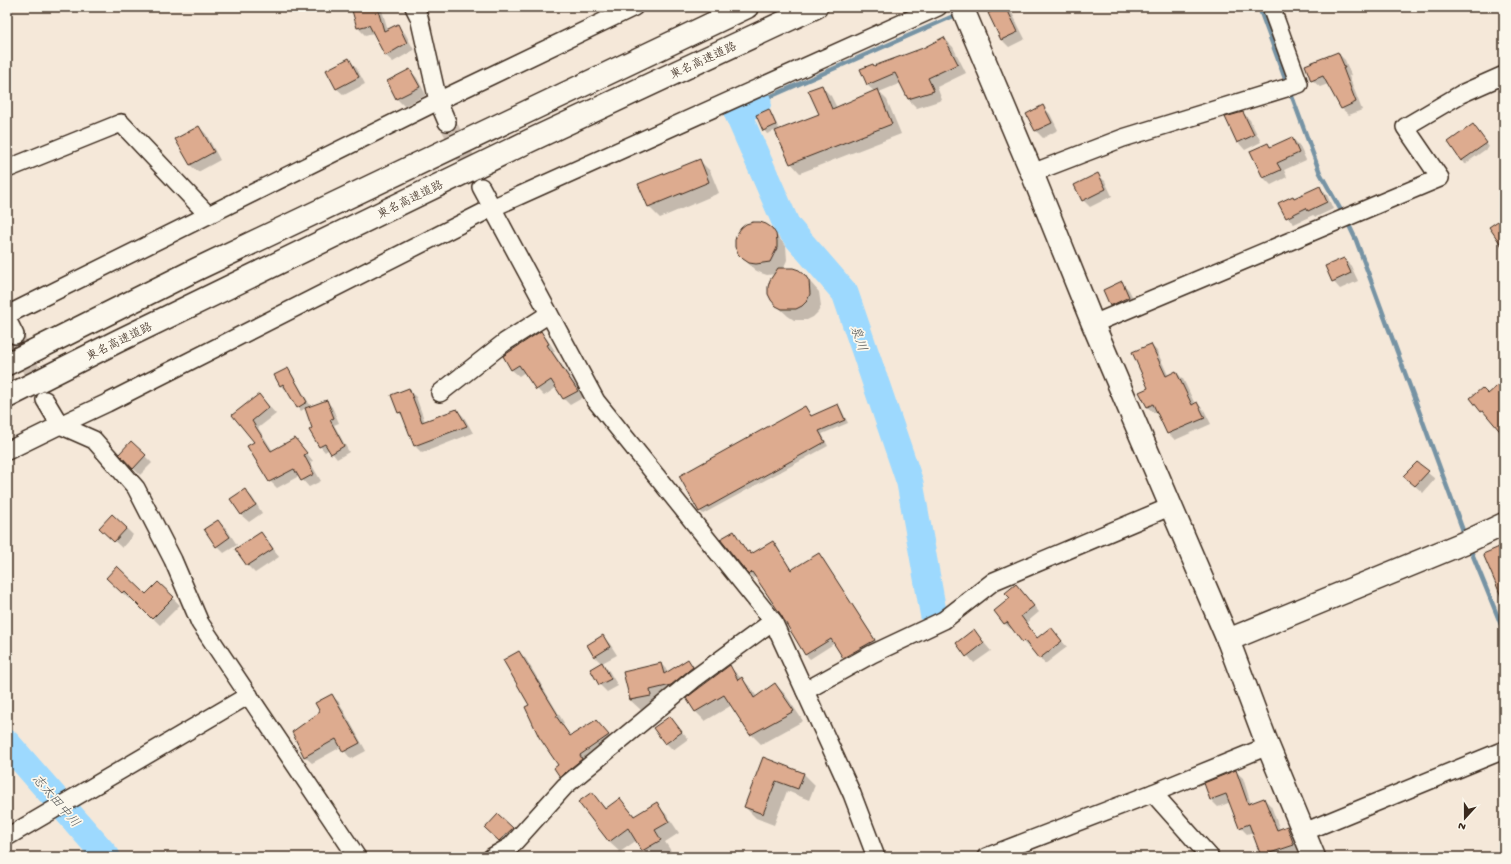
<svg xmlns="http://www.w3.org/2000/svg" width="1511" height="864" viewBox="0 0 1511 864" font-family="'Gochi Hand','Klee One',sans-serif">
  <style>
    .shadow { fill: #0003 }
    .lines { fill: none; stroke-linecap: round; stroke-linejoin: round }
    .stream { stroke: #7693a4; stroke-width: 4.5 }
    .river { stroke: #9dd9fe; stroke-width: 27 }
    .building { fill: #ddab8f; stroke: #3b2a1e }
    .minor-tunnel { stroke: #d0c2b4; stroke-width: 17; stroke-dasharray: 17 8; stroke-linecap: butt }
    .minor-casing { stroke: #3b2a1e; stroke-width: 20 }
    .tertiary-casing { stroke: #3b2a1e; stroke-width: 25 }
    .motorway-casing { stroke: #3b2a1e; stroke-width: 25 }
    .minor { stroke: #fbf7ec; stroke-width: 17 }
    .tertiary { stroke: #fbf7ec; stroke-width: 22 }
    .motorway { stroke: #fbf7ec; stroke-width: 22 }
    .labels { text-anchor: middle; stroke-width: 3.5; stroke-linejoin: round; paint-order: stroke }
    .street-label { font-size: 12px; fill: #3b2a1e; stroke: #fbf7ec }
    .water-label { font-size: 13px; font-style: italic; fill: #545656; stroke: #fbf7ec }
  </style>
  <rect width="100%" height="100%" fill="#f5e8d9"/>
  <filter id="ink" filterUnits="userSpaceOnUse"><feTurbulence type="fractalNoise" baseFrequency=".025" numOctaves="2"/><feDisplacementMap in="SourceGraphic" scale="8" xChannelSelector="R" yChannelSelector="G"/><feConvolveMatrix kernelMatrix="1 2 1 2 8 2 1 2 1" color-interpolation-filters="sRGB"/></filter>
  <g filter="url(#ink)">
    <!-- shadow -->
    <g class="shadow">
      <polygon points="352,7 381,7 388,30 397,26 405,33 414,50 393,62 385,55 374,33 365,35 358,28"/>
      <polygon points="1003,7 1006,7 1012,13 1025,39 1009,47 1002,40"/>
      <polygon points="944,38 953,47 966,73 937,87 942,100 917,108 908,99 901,83 879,92 887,100 901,134 800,173 791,163 820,115 821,86 831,96 837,108 875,92 867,85 875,67 923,49"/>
      <polygon points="1338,53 1345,60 1351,75 1349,76 1362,110 1349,115 1341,108 1328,84 1320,87 1312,80"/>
      <polygon points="349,60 356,67 365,84 344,95 336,88"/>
      <polygon points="410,70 417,78 426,95 404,106 397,99 388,81"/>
      <polygon points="1043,107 1050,114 1058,130 1043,138 1036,131 1027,114"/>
      <polygon points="769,111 772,114 779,129 767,134 764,130"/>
      <polygon points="1243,113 1250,120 1261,142 1245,150 1238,142"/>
      <polygon points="199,127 206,134 220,160 198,172 190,165"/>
      <polygon points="1476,129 1489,147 1465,164 1449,142"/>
      <polygon points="1292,138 1299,145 1306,160 1284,170 1287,177 1271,185 1264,178 1251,152 1267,144 1271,148"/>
      <polygon points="699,160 710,171 719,193 660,218 649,207 640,185"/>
      <polygon points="1097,174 1105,181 1112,196 1090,207 1083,200"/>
      <polygon points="1320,187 1327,195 1333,209 1316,217 1313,215 1294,224 1287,217 1294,199"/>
      <polygon points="771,229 786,246 787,260 783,269 804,275 819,292 821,306 818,312 813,317 807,320 794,320 788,316 776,305 775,274 767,275 761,273 755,270 743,258"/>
      <polygon points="1344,259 1351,266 1358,281 1340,289 1333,281"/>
      <polygon points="1122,283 1129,290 1136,304 1118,312 1111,305"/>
      <polygon points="541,332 547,339 555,351 553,352 584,397 570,405 564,399 557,387 544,396 537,389 525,372 519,376 512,370 504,357"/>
      <polygon points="1151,345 1157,351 1168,375 1176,372 1183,379 1195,404 1197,403 1204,410 1211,424 1175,440 1168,433 1158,411 1154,413 1147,407 1150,388"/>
      <polygon points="288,369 291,373 310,405 301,411 286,388 284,389 281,386 276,376"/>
      <polygon points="408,390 416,397 425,422 457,410 464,417 473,433 422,453 415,446 404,417 399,413 393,395"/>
      <polygon points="259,395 276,414 258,428 273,451 301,446 313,461 310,462 321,481 309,487 299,476 277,488 270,481 255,442 233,416"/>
      <polygon points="326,401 332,407 339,423 334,425 349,452 337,459 329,449 325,452 320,446 314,429"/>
      <polygon points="838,405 841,409 848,423 822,434 828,446 703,514 700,511 805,408 812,416"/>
      <polygon points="145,456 152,463 140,475 133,468"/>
      <polygon points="1417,464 1435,479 1423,493 1412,483"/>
      <polygon points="245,490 252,497 262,513 249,522 241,515"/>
      <polygon points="218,521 226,528 237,545 224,553 217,546"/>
      <polygon points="126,528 133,535 122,548 108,535"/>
      <polygon points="733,532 748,553 751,555 773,542 777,546 792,571 818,554 822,558 878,644 848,662 835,643 810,659 806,655 782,614 756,576 753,578 749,574"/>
      <polygon points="261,533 268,540 279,557 255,573 248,566 237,549"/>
      <polygon points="107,578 146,596 158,584 180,605 160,625 131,597 129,599"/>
      <polygon points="1016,585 1039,612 1026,623 1038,638 1056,634 1067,647 1045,664 1029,646 1028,647 1022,641 1012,628 1011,629 1005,624 995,611 1011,598"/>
      <polygon points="974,631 991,651 974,663 957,643"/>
      <polygon points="603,637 610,644 617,655 602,663 609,671 618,686 607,692 600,685 591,669 602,664 594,656"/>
      <polygon points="519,652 526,659 564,723 562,724 571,736 596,721 615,742 568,784 555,768 560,765 530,705"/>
      <polygon points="688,661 698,671 661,706 641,710 630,700 661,664 669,672"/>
      <polygon points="730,667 751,688 757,697 775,684 785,694 803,721 761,744 751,734 732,705 705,721 696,712 688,699"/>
      <polygon points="331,695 339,702 366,751 351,759 341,747 312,763 304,756 321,712"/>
      <polygon points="669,717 688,739 673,750 666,743"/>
      <polygon points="764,758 804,774 815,785 809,800 787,791 774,825 756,818 745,807"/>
      <polygon points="1235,771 1243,778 1251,804 1264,799 1271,806 1280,830 1287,828 1294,835 1300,852 1286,857 1263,857 1253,832 1247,834 1240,827 1231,802 1218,807 1211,800"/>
      <polygon points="591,793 606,809 620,799 635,816 656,804 667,815 679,833 665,842 671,851 661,857 650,857 643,850 637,840 620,852 609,842"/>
      <polygon points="512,829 519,836 507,848 493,836"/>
    </g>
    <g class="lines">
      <!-- stream -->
      <g class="stream">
        <polyline points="1259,7 1287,84"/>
        <polyline points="1290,91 1320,173 1343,214"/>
        <polyline points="758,102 958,14"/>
        <polyline points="1347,221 1356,240 1465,536"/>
        <polyline points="1469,546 1504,632"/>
      </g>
      <!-- river -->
      <g class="river">
        <polyline points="755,96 758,102 737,112 787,226 845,293 910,483 934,617"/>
        <polyline points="7,743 107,857"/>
      </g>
    </g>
    <!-- building -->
    <g class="building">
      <polygon points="351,7 377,7 384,31 398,24 407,43 385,56 369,25 357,28"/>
      <polygon points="1001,7 1006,7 1018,32 1001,40 988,13"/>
      <polygon points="944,37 958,64 928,78 934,91 908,99 895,73 867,85 860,69 873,64 874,66 923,48"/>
      <polygon points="1338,52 1345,68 1343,68 1356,102 1341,109 1323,76 1311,81 1305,65"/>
      <polygon points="349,58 359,77 336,89 326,70"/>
      <polygon points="410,69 420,87 396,99 387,81"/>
      <polygon points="822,85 832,109 878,89 892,124 790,164 775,131 819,114 808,90"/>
      <polygon points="1043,105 1052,123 1035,131 1026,114"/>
      <polygon points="769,109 776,125 763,131 756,115"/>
      <polygon points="1243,112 1254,135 1237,143 1225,117"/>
      <polygon points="1473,124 1487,143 1461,161 1448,142"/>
      <polygon points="199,126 214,152 190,165 175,139"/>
      <polygon points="1292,137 1299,153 1277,163 1281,170 1263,178 1250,151 1268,143 1270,147"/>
      <polygon points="700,159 709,182 648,207 638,184"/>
      <polygon points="1098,173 1106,189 1082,201 1074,185"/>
      <polygon points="1320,186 1327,202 1308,211 1306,208 1286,218 1278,203 1293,196 1294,198"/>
      <polygon points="1504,217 1504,249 1489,227"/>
      <polygon points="753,222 760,222 766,224 772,228 776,234 777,241 777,248 770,262 756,264 749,263 743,259 738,254 735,247 735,240 737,234 741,228 746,224"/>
      <polygon points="1344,258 1351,273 1332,282 1325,266"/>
      <polygon points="778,268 793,268 799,270 805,275 809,281 810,294 807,301 802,306 796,309 782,309 776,306 771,300 768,294 768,287 770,280"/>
      <polygon points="1122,281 1129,297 1110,306 1103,290"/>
      <polygon points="541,331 549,344 547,345 578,391 563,399 551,380 536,390 519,365 511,370 503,356"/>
      <polygon points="1151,344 1166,376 1176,371 1192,405 1197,402 1205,418 1167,434 1153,404 1147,407 1139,392 1148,388 1132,352"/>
      <polygon points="288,368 307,402 297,408 283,384 280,386 274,375"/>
      <polygon points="1504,380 1504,436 1483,411 1481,412 1470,398 1482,388 1488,394"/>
      <polygon points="409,388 422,422 457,409 467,426 414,446 401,412 398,413 391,395"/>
      <polygon points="259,394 269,407 252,421 271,451 295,438 307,453 304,455 314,474 301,481 294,469 269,482 247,446 254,442 232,415"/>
      <polygon points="327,400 334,418 330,420 344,446 331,454 325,444 319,447 309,430 312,428 305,408"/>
      <polygon points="838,404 845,420 819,431 825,442 699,512 679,476 805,406 811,416"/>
      <polygon points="131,441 146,455 133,469 119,454"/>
      <polygon points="1417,462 1429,471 1415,486 1403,476"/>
      <polygon points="245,489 256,505 241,515 230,499"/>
      <polygon points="112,514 127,528 114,542 99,528"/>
      <polygon points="218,520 230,537 216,547 204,529"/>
      <polygon points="734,531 747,552 749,551 751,554 773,541 791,570 819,553 875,640 843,658 831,639 805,655 781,615 752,572 749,575 720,539"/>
      <polygon points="261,532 273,549 247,566 235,549"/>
      <polygon points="1504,545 1504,603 1483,554"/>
      <polygon points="117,566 146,594 158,582 174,597 152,619 124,591 122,593 106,578"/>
      <polygon points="1016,584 1034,606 1021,616 1037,638 1051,627 1062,641 1039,659 1024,640 1022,642 1007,622 1004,624 994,611 1010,598 1005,593"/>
      <polygon points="974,629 984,643 966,657 956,643"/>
      <polygon points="603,635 610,647 594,657 587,645"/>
      <polygon points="519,651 558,715 556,716 570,736 596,720 609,735 580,755 582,759 560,777 554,768 558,765 539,737 525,707 529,705 503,660"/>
      <polygon points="688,659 693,667 671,685 650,690 651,696 630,700 623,672 661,663 664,674"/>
      <polygon points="602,662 611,679 599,685 590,669"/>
      <polygon points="730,665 738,680 742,677 754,698 775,683 794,711 750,735 724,695 695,712 686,698"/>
      <polygon points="332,694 360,743 343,752 336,739 304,757 292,732 320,712 315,703"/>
      <polygon points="670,716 682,732 665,744 653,728"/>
      <polygon points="763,757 804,773 798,789 776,781 763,814 744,807"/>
      <polygon points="1236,770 1248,804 1264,798 1277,830 1287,826 1294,845 1261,856 1249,824 1239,828 1226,794 1210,800 1204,783"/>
      <polygon points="592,792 605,809 620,798 634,816 657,802 669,822 655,830 661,840 642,851 628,828 609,842 578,802"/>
      <polygon points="498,814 513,828 499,841 485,828"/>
    </g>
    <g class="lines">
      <!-- minor-tunnel -->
      <g class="minor-tunnel">
        <polyline points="447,122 477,180"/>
        <polyline points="15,335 42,393"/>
      </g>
      <!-- minor casing -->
      <g class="minor-casing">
        <g id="minor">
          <polyline points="414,7 419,17 438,101 447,122"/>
          <polyline points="7,169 121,123 208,215"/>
          <polyline points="1032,173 1123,138 1299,84 1271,7"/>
          <polyline points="481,187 596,401 773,621 852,794 876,857"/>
          <polyline points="7,315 438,101 634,7"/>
          <polyline points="7,319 15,335"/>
          <polyline points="1093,324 1440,178 1405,127 1461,94 1504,75"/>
          <polyline points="440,393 505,342 549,314"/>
          <polyline points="45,400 60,425 94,440 136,488 173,560 200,623 357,857"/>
          <polyline points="7,451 60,425 107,403 492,208 938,7"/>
          <polyline points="805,691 872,654 944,620 994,581 1172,506"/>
          <polyline points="1153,793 1210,857"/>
          <polyline points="1304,832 1504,750"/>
          <polyline points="7,837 249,695"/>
          <polyline points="492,857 511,846 565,786 694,679 773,621"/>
          <polyline points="986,857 1153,793 1268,746"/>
        </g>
      </g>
      <!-- tertiary casing -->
      <g class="tertiary-casing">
        <g id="tertiary">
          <polyline points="962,7 1032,173 1093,324 1228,640 1268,746 1314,857"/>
          <polyline points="1228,640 1466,542 1504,524"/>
        </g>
      </g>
      <!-- motorway casing -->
      <g class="motorway-casing">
        <g id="motorway">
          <polyline points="7,364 195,270 747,7"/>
          <polyline points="7,397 118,341 529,141 816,7"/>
        </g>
      </g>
      <!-- minor -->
      <use href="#minor" class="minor"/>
      <!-- tertiary -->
      <use href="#tertiary" class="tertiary"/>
      <!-- motorway -->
      <use href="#motorway" class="motorway"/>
    </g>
  </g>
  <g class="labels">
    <!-- street labels -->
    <g class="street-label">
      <text transform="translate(703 60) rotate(-25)" y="4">東名高速道路</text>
      <text transform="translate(410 199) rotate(-26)" y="4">東名高速道路</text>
      <text transform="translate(119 341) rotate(-26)" y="4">東名高速道路</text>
    </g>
    <!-- water labels -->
    <g class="water-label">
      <text transform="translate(860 338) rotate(71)" y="5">泉川</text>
      <text transform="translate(57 800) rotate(49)" y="5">志太田中川</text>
    </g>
  </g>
  <!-- margin -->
  <rect width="1511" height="864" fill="none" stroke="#fbf7ec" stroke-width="24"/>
  <rect x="12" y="12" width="1487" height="840" fill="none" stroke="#3b2a1e" stroke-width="1.5" filter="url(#ink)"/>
  <!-- north arrow -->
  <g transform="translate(1465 818) rotate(201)" stroke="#fbf7ec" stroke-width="3" paint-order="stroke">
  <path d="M0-3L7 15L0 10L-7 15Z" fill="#3b2a1e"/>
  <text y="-6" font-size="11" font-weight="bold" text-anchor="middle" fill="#3b2a1e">N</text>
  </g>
</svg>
